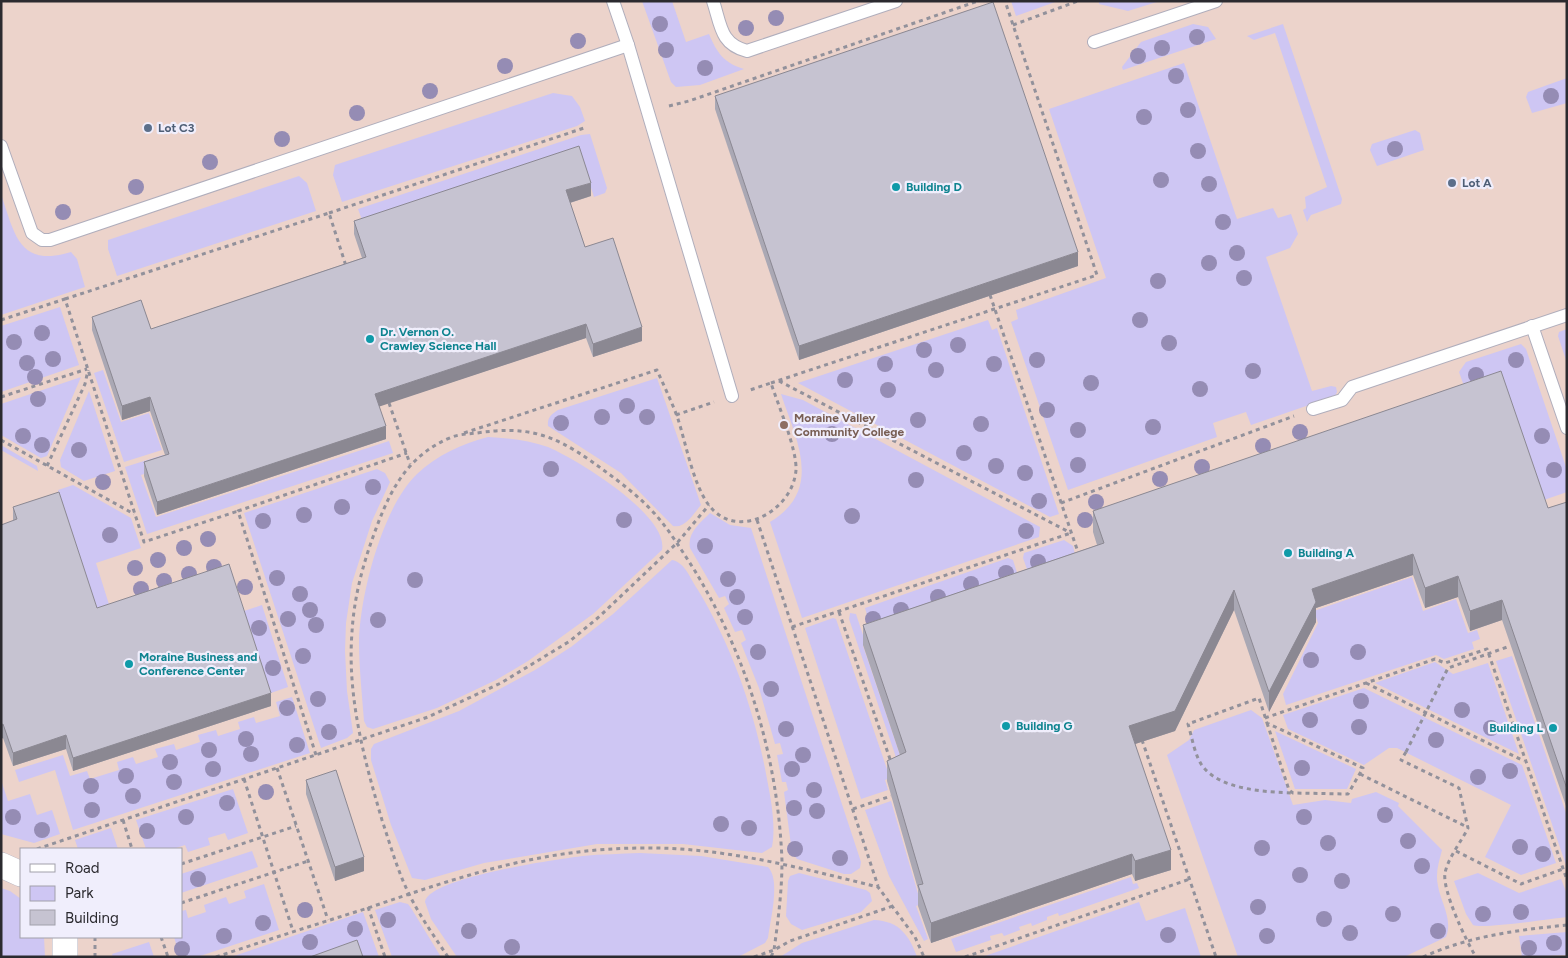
<svg xmlns="http://www.w3.org/2000/svg" width="1568" height="958" viewBox="0 0 1568 958" font-family="Figtree,sans-serif">
  <style>
    .education { fill: #ecd3cb; fill-rule: evenodd }
    .green { fill: #cec6f3 }
    .lines { fill: none; stroke-linecap: round; stroke-linejoin: round }
    .lane-casing { stroke: #b0aebc; stroke-width: 14 }
    .street-casing { stroke: #b0aebc; stroke-width: 26 }
    .path { stroke: #92919b; stroke-width: 3; stroke-dasharray: 4 4; stroke-linecap: butt }
    .lane { stroke: #fff; stroke-width: 12 }
    .street { stroke: #fff; stroke-width: 25 }
    .path-bridge { stroke: #92919b; stroke-width: 3; stroke-dasharray: 4 4; stroke-linecap: butt }
    .tree { fill: #958cb4 }
    .wall { fill: #aaa8b4 }
    .shaded-wall { fill: #8b8892 }
    .building { fill: #c6c3d1; stroke: #8b8892 }
    .service-dot { fill: #5c6f8a; stroke: #f0eefc; stroke-width: 2 }
    .culture-dot { fill: #0f9aa8; stroke: #f0eefc; stroke-width: 2 }
    .education-dot { fill: #8d6e63; stroke: #f0eefc; stroke-width: 2 }
    .labels { text-anchor: middle; stroke-width: 4.5; stroke-linejoin: round; paint-order: stroke }
    .service-label { font-size: 12px; font-weight: bold; fill: #4e5e75; stroke: #f0eefc; text-anchor: start }
    .culture-label { font-size: 12px; font-weight: bold; fill: #0d838f; stroke: #f0eefc; text-anchor: start }
    .education-label { font-size: 12px; font-weight: bold; fill: #785e54; stroke: #f0eefc; text-anchor: start }
  </style>
  <rect width="100%" height="100%" fill="#e3e1ef"/>
  <!-- education -->
  <path class="education" d="M 1,1 L 1567,1 L 1567,957 L 1,957 ZM 21,849 L 181,849 L 181,937 L 21,937 Z"/>
  <!-- green -->
  <g class="green">
    <path d="M 642,1 L 672,1 L 686,42 L 709,34 C 717,53 724,63 744,69 L 700,85 L 676,87 L 671,82 Z"/>
    <polygon points="1011,1 1058,1 1016,16"/>
    <polygon points="1099,1 1160,1 1128,11 1099,4"/>
    <polygon points="1193,24 1208,27 1216,39 1123,70 1122,67 1141,42"/>
    <polygon points="1283,24 1342,199 1341,204 1311,215 1307,222 1303,210 1306,208 1305,197 1327,187 1275,33 1254,40 1247,36"/>
    <polygon points="1184,63 1237,219 1273,208 1278,218 1291,214 1298,234 1290,248 1266,257 1312,391 1331,386 1336,387 1337,392 1335,396 1251,425 1246,412 1213,423 1217,437 1068,490 1011,322 1018,319 1016,310 1106,278 1049,109"/>
    <polygon points="1567,78 1567,103 1532,113 1526,97 1528,92"/>
    <polygon points="553,93 572,96 580,107 585,121 577,126 342,202 333,175 335,165"/>
    <polygon points="1415,130 1420,133 1424,150 1377,166 1370,150 1372,144"/>
    <polygon points="590,134 607,188 605,193 594,197 581,157 365,228 358,209 581,135"/>
    <polygon points="299,176 307,183 316,211 117,276 108,249 108,240"/>
    <path d="M 1,194 C 15,235 19,268 71,252 L 77,259 L 85,287 L 1,315 Z"/>
    <polygon points="60,307 79,365 1,392 1,326"/>
    <polygon points="988,320 992,330 997,328 1059,514 1050,517 798,383"/>
    <polygon points="1567,329 1567,363 1558,336 1559,332"/>
    <polygon points="1521,344 1526,349 1567,470 1567,492 1541,501 1469,400 1459,372 1466,362"/>
    <polygon points="103,370 121,422 149,413 162,450 124,462 94,373"/>
    <polygon points="81,377 47,456 41,458 1,435 1,404"/>
    <path d="M 657,378 L 701,505 C 694,513 685,529 673,526 L 621,473 L 548,426 C 547,417 552,414 558,410 Z"/>
    <polygon points="89,391 115,471 84,481 61,467 60,460"/>
    <path d="M 781,394 L 803,400 L 1040,527 L 1039,537 L 802,618 L 770,522 C 824,489 796,440 781,394 Z"/>
    <path d="M 488,437 C 508,438 528,440 548,447 C 576,459 669,515 662,550 L 593,614 L 528,661 L 496,680 L 437,708 L 373,729 L 367,727 L 364,721 C 362,694 359,667 359,641 C 360,594 383,506 417,474 C 437,455 462,444 488,437 Z"/>
    <polygon points="389,441 393,453 147,534 125,467 163,455 167,466 141,475 156,517"/>
    <polygon points="1,445 37,466 38,471 1,450"/>
    <polygon points="377,469 385,473 390,482 372,521 352,583 346,623 345,651 347,691 353,733 347,738 321,748 244,513"/>
    <polygon points="73,485 131,518 141,548 96,563 112,614 100,618 58,490"/>
    <path d="M 710,513 L 730,525 L 751,528 L 861,862 L 860,868 L 851,874 L 844,874 L 797,859 L 792,853 L 784,792 L 788,790 L 786,782 L 782,782 L 777,755 L 783,754 L 780,743 L 775,744 L 759,688 L 741,643 L 746,640 L 742,630 L 735,632 L 724,608 L 729,604 L 725,596 L 719,598 L 690,548 C 687,533 700,523 710,513 Z"/>
    <polygon points="1064,540 1073,546 1079,571 1033,586 1023,558 1024,553"/>
    <polygon points="1008,558 1013,560 1022,588 874,639 865,608"/>
    <path d="M 672,560 C 685,562 691,580 698,590 C 733,648 755,713 767,779 C 771,800 776,825 772,847 L 762,853 L 683,844 L 597,844 L 484,863 L 425,880 L 412,878 L 391,825 L 371,760 L 371,749 L 374,744 L 459,711 L 535,670 L 571,647 L 613,614 Z"/>
    <polygon points="1412,577 1423,611 1456,599 1468,633 1477,630 1480,639 1472,642 1474,649 1444,659 1436,655 1286,705 1283,694 1318,623 1314,611"/>
    <polygon points="262,605 288,687 271,693 244,611"/>
    <polygon points="850,613 856,614 866,644 863,646 906,773 902,775 849,619"/>
    <polygon points="833,618 836,619 890,778 885,780 888,790 861,799 805,628"/>
    <polygon points="1512,656 1567,816 1567,868 1496,661"/>
    <polygon points="1435,662 1453,674 1488,663 1519,754 1375,683"/>
    <polygon points="1364,688 1522,765 1556,863 1521,875 1485,857 1511,805 1397,748 1389,748 1364,765 1288,729 1283,715"/>
    <polygon points="292,697 310,753 73,830 55,770 19,782 15,770 63,755 70,776 87,771 90,779 119,770 117,762 133,757 136,764 158,757 155,749 174,744 176,750 200,742 198,735 216,730 218,736 240,729 238,722 254,717 256,723 280,716 276,702"/>
    <path d="M 1251,710 L 1262,718 L 1293,805 L 1325,800 L 1351,803 L 1352,799 L 1376,792 L 1399,803 L 1398,806 L 1442,850 C 1439,862 1435,873 1438,886 C 1441,903 1453,919 1446,937 L 1404,957 L 1238,957 L 1167,755 L 1189,740 L 1194,730 Z"/>
    <polygon points="1275,731 1356,769 1347,789 1295,789"/>
    <polygon points="1,780 8,801 30,794 37,815 52,810 60,834 34,843 1,834"/>
    <polygon points="233,789 248,833 228,840 225,833 208,838 210,845 188,852 185,845 173,849 146,849 136,820"/>
    <polygon points="891,801 921,904 916,906 928,939 924,941 889,876 865,810"/>
    <polygon points="111,828 118,849 78,849 75,840"/>
    <polygon points="252,851 258,867 181,893 181,874"/>
    <path d="M 640,853 L 701,856 L 768,867 C 781,880 770,921 768,938 L 765,943 L 738,957 L 457,957 L 431,919 L 425,902 C 427,878 558,859 583,856 C 602,854 621,854 640,853 Z"/>
    <polygon points="799,873 866,890 870,893 872,901 861,912 802,930 791,924 786,916 788,881 790,876"/>
    <path d="M 1478,873 L 1519,893 L 1561,879 L 1567,894 L 1567,917 C 1549,919 1483,929 1473,925 L 1466,914 L 1454,881 Z"/>
    <polygon points="1131,877 1133,884 1137,883 1139,888 1059,916 1058,913 1047,917 1047,920 1032,926 1031,923 1019,927 1020,930 1004,936 1002,933 990,936 991,940 956,952 951,939"/>
    <polygon points="264,884 279,930 197,957 180,957 174,937 181,937 181,911 186,910 188,918 206,912 204,905 226,897 229,904 246,898 244,891"/>
    <polygon points="1,888 10,891 21,899 21,937 44,937 45,957 1,957"/>
    <polygon points="400,902 408,904 411,908 441,957 392,957 375,910"/>
    <polygon points="1139,902 1146,921 1185,908 1201,957 982,957"/>
    <polygon points="363,912 379,957 231,957"/>
    <path d="M 874,920 C 899,921 909,935 917,957 L 780,957 L 802,943 Z"/>
    <polygon points="1567,932 1567,955 1522,957 1519,936"/>
    <polygon points="149,942 154,957 113,957 112,954"/>
  </g>
  <g class="lines">
    <!-- lane casing -->
    <g class="lane-casing">
      <g id="lane">
        <polyline points="613,1 628,45 732,396"/>
        <path d="M 713,1 C 721,25 720,44 747,51 L 896,1"/>
        <polyline points="1094,42 1216,1"/>
        <polyline points="1,146 32,233 42,240 50,240 628,45"/>
        <polyline points="1532,326 1567,428"/>
        <polyline points="1313,409 1342,400 1352,387 1567,315"/>
      </g>
    </g>
    <!-- street casing -->
    <g class="street-casing">
      <g id="street">
        <polyline points="1,865 21,874"/>
        <polyline points="65,937 65,957"/>
      </g>
    </g>
    <!-- path -->
    <g class="path">
      <polyline points="1013,25 1078,1"/>
      <polyline points="669,106 689,101 978,1"/>
      <polyline points="329,213 587,127"/>
      <polyline points="990,295 1079,555"/>
      <polyline points="65,299 329,213 346,266"/>
      <polyline points="1,320 65,299 144,542 238,511"/>
      <polyline points="779,381 1071,533"/>
      <polyline points="771,383 1097,275 1005,1"/>
      <polyline points="1,397 87,369"/>
      <polyline points="389,403 410,464"/>
      <polyline points="676,415 714,402"/>
      <path d="M 464,433 L 657,370 C 664,386 672,402 678,419 C 686,444 693,483 708,504 C 736,543 793,511 796,470 C 797,449 778,405 771,383 L 750,390"/>
      <polyline points="1,440 134,514"/>
      <polyline points="47,466 85,384 88,370"/>
      <polyline points="1061,503 1294,416"/>
      <polyline points="757,520 878,886"/>
      <polyline points="839,612 891,762"/>
      <polyline points="792,627 1071,533"/>
      <polyline points="1366,683 1524,761"/>
      <polyline points="1265,718 1435,659 1445,663 1487,649 1567,880"/>
      <path d="M 1267,723 L 1289,790 L 1293,793 L 1348,794 L 1363,768 L 1267,723 L 1259,698 L 1188,724 C 1192,737 1195,758 1204,768 C 1223,790 1266,792 1293,793"/>
      <polyline points="1142,740 1216,957"/>
      <path d="M 1406,752 L 1401,760 L 1459,788 L 1468,828 C 1461,842 1448,858 1445,873 C 1442,890 1466,941 1476,957"/>
      <polyline points="316,755 238,511 407,453"/>
      <polyline points="277,768 328,920"/>
      <polyline points="1360,774 1467,827"/>
      <polyline points="244,779 293,931"/>
      <polyline points="853,809 891,796"/>
      <polyline points="123,820 132,849"/>
      <polyline points="37,849 428,717 501,683 570,641 600,616 677,543 709,505"/>
      <polyline points="1456,851 1521,884 1563,869"/>
      <polyline points="181,864 296,826"/>
      <polyline points="181,903 308,861"/>
      <polyline points="368,907 385,957"/>
      <polyline points="95,937 95,957"/>
      <polyline points="161,937 168,957"/>
      <path d="M 216,957 C 267,940 317,924 368,908 C 462,876 542,848 644,848 C 723,847 801,868 878,887 L 915,937 L 924,957"/>
      <path d="M 448,957 C 434,936 419,915 408,892 C 397,869 390,844 382,820 C 364,759 347,696 352,632 C 354,596 364,560 377,526 C 392,486 410,454 452,437 C 460,434 469,434 477,433 C 525,426 551,433 591,461 C 613,477 636,493 655,514 C 670,531 682,551 695,571 C 748,659 778,758 782,861 C 782,891 778,921 774,950 L 771,957"/>
      <polyline points="754,957 774,950 790,941 893,906"/>
      <polyline points="965,957 1190,879"/>
      <path d="M 1423,957 C 1469,936 1518,930 1567,925"/>
    </g>
    <!-- lane -->
    <use href="#lane" class="lane"/>
    <!-- street -->
    <use href="#street" class="street"/>
    <!-- path-bridge -->
    <polyline class="path-bridge" points="1406,752 1448,668 1510,646"/>
  </g>
  <!-- trees -->
  <g class="tree">
    <circle cx="776" cy="18" r="8"/>
    <circle cx="660" cy="24" r="8"/>
    <circle cx="746" cy="28" r="8"/>
    <circle cx="1197" cy="37" r="8"/>
    <circle cx="578" cy="41" r="8"/>
    <circle cx="1162" cy="48" r="8"/>
    <circle cx="666" cy="50" r="8"/>
    <circle cx="1138" cy="56" r="8"/>
    <circle cx="505" cy="66" r="8"/>
    <circle cx="705" cy="68" r="8"/>
    <circle cx="1176" cy="76" r="8"/>
    <circle cx="430" cy="91" r="8"/>
    <circle cx="1551" cy="96" r="8"/>
    <circle cx="1188" cy="110" r="8"/>
    <circle cx="357" cy="113" r="8"/>
    <circle cx="1144" cy="117" r="8"/>
    <circle cx="282" cy="139" r="8"/>
    <circle cx="1395" cy="149" r="8"/>
    <circle cx="1198" cy="151" r="8"/>
    <circle cx="210" cy="162" r="8"/>
    <circle cx="1161" cy="180" r="8"/>
    <circle cx="1209" cy="184" r="8"/>
    <circle cx="136" cy="187" r="8"/>
    <circle cx="63" cy="212" r="8"/>
    <circle cx="1223" cy="222" r="8"/>
    <circle cx="1237" cy="253" r="8"/>
    <circle cx="1209" cy="263" r="8"/>
    <circle cx="1244" cy="278" r="8"/>
    <circle cx="1158" cy="281" r="8"/>
    <circle cx="1140" cy="320" r="8"/>
    <circle cx="42" cy="333" r="8"/>
    <circle cx="14" cy="342" r="8"/>
    <circle cx="1169" cy="343" r="8"/>
    <circle cx="958" cy="345" r="8"/>
    <circle cx="924" cy="350" r="8"/>
    <circle cx="53" cy="359" r="8"/>
    <circle cx="1037" cy="360" r="8"/>
    <circle cx="1516" cy="360" r="8"/>
    <circle cx="27" cy="363" r="8"/>
    <circle cx="885" cy="364" r="8"/>
    <circle cx="994" cy="364" r="8"/>
    <circle cx="936" cy="370" r="8"/>
    <circle cx="1253" cy="371" r="8"/>
    <circle cx="1476" cy="375" r="8"/>
    <circle cx="35" cy="377" r="8"/>
    <circle cx="845" cy="380" r="8"/>
    <circle cx="1091" cy="383" r="8"/>
    <circle cx="1200" cy="389" r="8"/>
    <circle cx="888" cy="390" r="8"/>
    <circle cx="38" cy="399" r="8"/>
    <circle cx="627" cy="406" r="8"/>
    <circle cx="1047" cy="410" r="8"/>
    <circle cx="602" cy="417" r="8"/>
    <circle cx="647" cy="417" r="8"/>
    <circle cx="918" cy="420" r="8"/>
    <circle cx="561" cy="423" r="8"/>
    <circle cx="981" cy="424" r="8"/>
    <circle cx="1153" cy="427" r="8"/>
    <circle cx="1078" cy="430" r="8"/>
    <circle cx="1300" cy="432" r="8"/>
    <circle cx="832" cy="434" r="8"/>
    <circle cx="23" cy="436" r="8"/>
    <circle cx="1542" cy="436" r="8"/>
    <circle cx="42" cy="445" r="8"/>
    <circle cx="1263" cy="446" r="8"/>
    <circle cx="79" cy="450" r="8"/>
    <circle cx="964" cy="453" r="8"/>
    <circle cx="1078" cy="465" r="8"/>
    <circle cx="996" cy="466" r="8"/>
    <circle cx="1202" cy="467" r="8"/>
    <circle cx="551" cy="469" r="8"/>
    <circle cx="1554" cy="470" r="8"/>
    <circle cx="1025" cy="473" r="8"/>
    <circle cx="1160" cy="479" r="8"/>
    <circle cx="916" cy="480" r="8"/>
    <circle cx="103" cy="482" r="8"/>
    <circle cx="373" cy="487" r="8"/>
    <circle cx="1039" cy="501" r="8"/>
    <circle cx="1096" cy="502" r="8"/>
    <circle cx="342" cy="507" r="8"/>
    <circle cx="304" cy="515" r="8"/>
    <circle cx="852" cy="516" r="8"/>
    <circle cx="624" cy="520" r="8"/>
    <circle cx="1085" cy="520" r="8"/>
    <circle cx="263" cy="521" r="8"/>
    <circle cx="1026" cy="531" r="8"/>
    <circle cx="110" cy="535" r="8"/>
    <circle cx="208" cy="539" r="8"/>
    <circle cx="705" cy="546" r="8"/>
    <circle cx="184" cy="548" r="8"/>
    <circle cx="158" cy="560" r="8"/>
    <circle cx="1038" cy="562" r="8"/>
    <circle cx="214" cy="567" r="8"/>
    <circle cx="135" cy="568" r="8"/>
    <circle cx="1006" cy="573" r="8"/>
    <circle cx="189" cy="574" r="8"/>
    <circle cx="277" cy="578" r="8"/>
    <circle cx="728" cy="579" r="8"/>
    <circle cx="415" cy="580" r="8"/>
    <circle cx="164" cy="581" r="8"/>
    <circle cx="971" cy="584" r="8"/>
    <circle cx="245" cy="587" r="8"/>
    <circle cx="141" cy="589" r="8"/>
    <circle cx="300" cy="594" r="8"/>
    <circle cx="737" cy="597" r="8"/>
    <circle cx="938" cy="597" r="8"/>
    <circle cx="310" cy="610" r="8"/>
    <circle cx="901" cy="610" r="8"/>
    <circle cx="745" cy="617" r="8"/>
    <circle cx="288" cy="619" r="8"/>
    <circle cx="873" cy="619" r="8"/>
    <circle cx="378" cy="620" r="8"/>
    <circle cx="316" cy="625" r="8"/>
    <circle cx="259" cy="628" r="8"/>
    <circle cx="758" cy="652" r="8"/>
    <circle cx="1358" cy="652" r="8"/>
    <circle cx="303" cy="656" r="8"/>
    <circle cx="1311" cy="660" r="8"/>
    <circle cx="273" cy="668" r="8"/>
    <circle cx="771" cy="689" r="8"/>
    <circle cx="318" cy="699" r="8"/>
    <circle cx="1361" cy="701" r="8"/>
    <circle cx="287" cy="708" r="8"/>
    <circle cx="1462" cy="710" r="8"/>
    <circle cx="1310" cy="720" r="8"/>
    <circle cx="1359" cy="727" r="8"/>
    <circle cx="1491" cy="728" r="8"/>
    <circle cx="786" cy="729" r="8"/>
    <circle cx="329" cy="732" r="8"/>
    <circle cx="246" cy="739" r="8"/>
    <circle cx="1436" cy="740" r="8"/>
    <circle cx="297" cy="745" r="8"/>
    <circle cx="209" cy="750" r="8"/>
    <circle cx="251" cy="754" r="8"/>
    <circle cx="803" cy="755" r="8"/>
    <circle cx="170" cy="762" r="8"/>
    <circle cx="1302" cy="768" r="8"/>
    <circle cx="213" cy="769" r="8"/>
    <circle cx="792" cy="769" r="8"/>
    <circle cx="1510" cy="771" r="8"/>
    <circle cx="126" cy="776" r="8"/>
    <circle cx="1478" cy="777" r="8"/>
    <circle cx="174" cy="782" r="8"/>
    <circle cx="91" cy="786" r="8"/>
    <circle cx="814" cy="790" r="8"/>
    <circle cx="266" cy="792" r="8"/>
    <circle cx="133" cy="796" r="8"/>
    <circle cx="227" cy="803" r="8"/>
    <circle cx="794" cy="808" r="8"/>
    <circle cx="92" cy="810" r="8"/>
    <circle cx="817" cy="811" r="8"/>
    <circle cx="1385" cy="815" r="8"/>
    <circle cx="13" cy="817" r="8"/>
    <circle cx="186" cy="817" r="8"/>
    <circle cx="1304" cy="817" r="8"/>
    <circle cx="721" cy="824" r="8"/>
    <circle cx="749" cy="828" r="8"/>
    <circle cx="42" cy="830" r="8"/>
    <circle cx="147" cy="831" r="8"/>
    <circle cx="1408" cy="841" r="8"/>
    <circle cx="1328" cy="843" r="8"/>
    <circle cx="1520" cy="847" r="8"/>
    <circle cx="1262" cy="848" r="8"/>
    <circle cx="795" cy="849" r="8"/>
    <circle cx="1543" cy="854" r="8"/>
    <circle cx="840" cy="858" r="8"/>
    <circle cx="1422" cy="866" r="8"/>
    <circle cx="1300" cy="875" r="8"/>
    <circle cx="198" cy="879" r="8"/>
    <circle cx="1342" cy="881" r="8"/>
    <circle cx="1258" cy="907" r="8"/>
    <circle cx="305" cy="910" r="8"/>
    <circle cx="1521" cy="912" r="8"/>
    <circle cx="1393" cy="914" r="8"/>
    <circle cx="1483" cy="914" r="8"/>
    <circle cx="1324" cy="919" r="8"/>
    <circle cx="388" cy="920" r="8"/>
    <circle cx="263" cy="923" r="8"/>
    <circle cx="355" cy="929" r="8"/>
    <circle cx="469" cy="931" r="8"/>
    <circle cx="1438" cy="931" r="8"/>
    <circle cx="1350" cy="933" r="8"/>
    <circle cx="1168" cy="935" r="8"/>
    <circle cx="224" cy="936" r="8"/>
    <circle cx="1267" cy="936" r="8"/>
    <circle cx="310" cy="942" r="8"/>
    <circle cx="1554" cy="943" r="8"/>
    <circle cx="512" cy="947" r="8"/>
    <circle cx="1529" cy="948" r="8"/>
    <circle cx="182" cy="949" r="8"/>
  </g>
  <!-- wall -->
  <g class="wall">
    <polygon points="715,96 1078,266 799,360 715,109"/>
    <polygon points="591,196 570,203 585,247 642,341 593,357 586,338 379,406 386,439 157,515 144,476 144,462 165,455 150,411 122,420 92,330 92,317 151,329 362,258 354,234 354,221"/>
    <polygon points="1567,502 1567,809 1502,620 1470,631 1458,597 1425,608 1413,575 1316,608 1316,622 1269,712 1234,610 1175,731 1135,744 1171,870 1135,881 1132,874 931,943 918,906 918,889 887,781 887,761 900,755 863,645 863,625 1097,545 1093,532 1093,511 1548,508"/>
    <polygon points="13,507 97,608 271,706 73,771 66,749 13,766 3,738 1,739 1,525 13,521"/>
    <polygon points="306,780 364,871 335,881 306,794"/>
  </g>
  <!-- shaded-wall -->
  <g class="shaded-wall">
    <polygon points="591,183 591,196 566,204 566,190"/>
    <polygon points="1078,252 1078,266 799,360 799,346"/>
    <polygon points="586,324 586,338 375,408 375,394"/>
    <polygon points="642,327 642,341 593,357 593,344"/>
    <polygon points="150,397 150,411 122,420 122,406"/>
    <polygon points="386,426 386,439 157,515 157,502"/>
    <polygon points="1413,554 1413,575 1316,608 1316,622 1269,712 1269,692 1312,589"/>
    <polygon points="1458,576 1458,597 1425,608 1425,588"/>
    <polygon points="1234,590 1234,610 1175,731 1129,746 1129,726"/>
    <polygon points="1502,600 1502,620 1470,631 1470,611"/>
    <polygon points="271,693 271,706 73,771 73,758"/>
    <polygon points="3,724 3,738 1,739 1,725"/>
    <polygon points="66,735 66,749 13,766 13,753"/>
    <polygon points="1171,850 1171,870 1135,881 1135,861"/>
    <polygon points="1132,854 1132,874 931,943 931,923"/>
    <polygon points="364,857 364,871 335,881 335,867"/>
  </g>
  <!-- building -->
  <g class="building">
    <polygon points="993,2 1078,252 799,346 715,96"/>
    <polygon points="579,146 591,183 566,190 585,247 613,238 642,327 593,344 586,324 375,394 386,426 157,502 144,462 169,454 150,397 122,406 92,317 141,300 151,329 366,257 354,221"/>
    <polygon points="1501,371 1548,508 1567,502 1567,789 1502,600 1470,611 1458,576 1425,588 1413,554 1312,589 1316,602 1269,692 1234,590 1175,711 1129,726 1171,850 1135,861 1132,854 931,923 918,885 923,884 887,761 906,752 863,625 1104,543 1093,511"/>
    <polygon points="59,492 97,608 229,564 271,693 73,758 66,735 13,753 3,724 1,725 1,525 17,519 13,507"/>
    <polygon points="336,770 364,857 335,867 306,780"/>
    <polygon points="357,940 363,957 310,957"/>
  </g>
  <!-- markers -->
  <g class="service-dot">
    <circle cx="148" cy="128" r="5"/>
    <circle cx="1452" cy="183" r="5"/>
  </g>
  <g class="culture-dot">
    <circle cx="896" cy="187" r="5"/>
    <circle cx="370" cy="339" r="5"/>
    <circle cx="1288" cy="553" r="5"/>
    <circle cx="129" cy="664" r="5"/>
    <circle cx="1006" cy="726" r="5"/>
    <circle cx="1553" cy="728" r="5"/>
  </g>
  <circle class="education-dot" cx="784" cy="425" r="5"/>
  <g class="labels">
    <!-- service labels -->
    <g class="service-label">
      <text x="158" y="132">Lot C3</text>
      <text x="1462" y="187">Lot A</text>
    </g>
    <!-- culture labels -->
    <g class="culture-label">
      <text x="906" y="191">Building D</text>
      <text x="380" y="336">Dr. Vernon O.<tspan x="380" dy="14">Crawley Science Hall</tspan></text>
      <text x="1298" y="557">Building A</text>
      <text x="139" y="661">Moraine Business and<tspan x="139" dy="14">Conference Center</tspan></text>
      <text x="1016" y="730">Building G</text>
      <text x="1543" y="732" text-anchor="end">Building L</text>
    </g>
    <!-- education labels -->
    <g class="education-label">
      <text x="794" y="422">Moraine Valley<tspan x="794" dy="14">Community College</tspan></text>
    </g>
  </g>
  <!-- border -->
  <rect width="1568" height="958" fill="none" stroke="#2b2a2f" stroke-width="5"/>
  <!-- legend -->
  <rect x="20" y="848" width="162" height="90" fill="#f0eefc" stroke="#a1a0aa"/>
  <rect x="30" y="864" width="25" height="8" fill="#ffffff" stroke="#a1a0aa"/>
  <text x="65" y="873" font-size="15" fill="#2b2a2f">Road</text>
  <rect x="30" y="886" width="25" height="15" fill="#cec6f3" stroke="#a1a0aa"/>
  <text x="65" y="898" font-size="15" fill="#2b2a2f">Park</text>
  <rect x="30" y="910" width="25" height="15" fill="#c6c3d1" stroke="#a1a0aa"/>
  <text x="65" y="923" font-size="15" fill="#2b2a2f">Building</text>
</svg>
